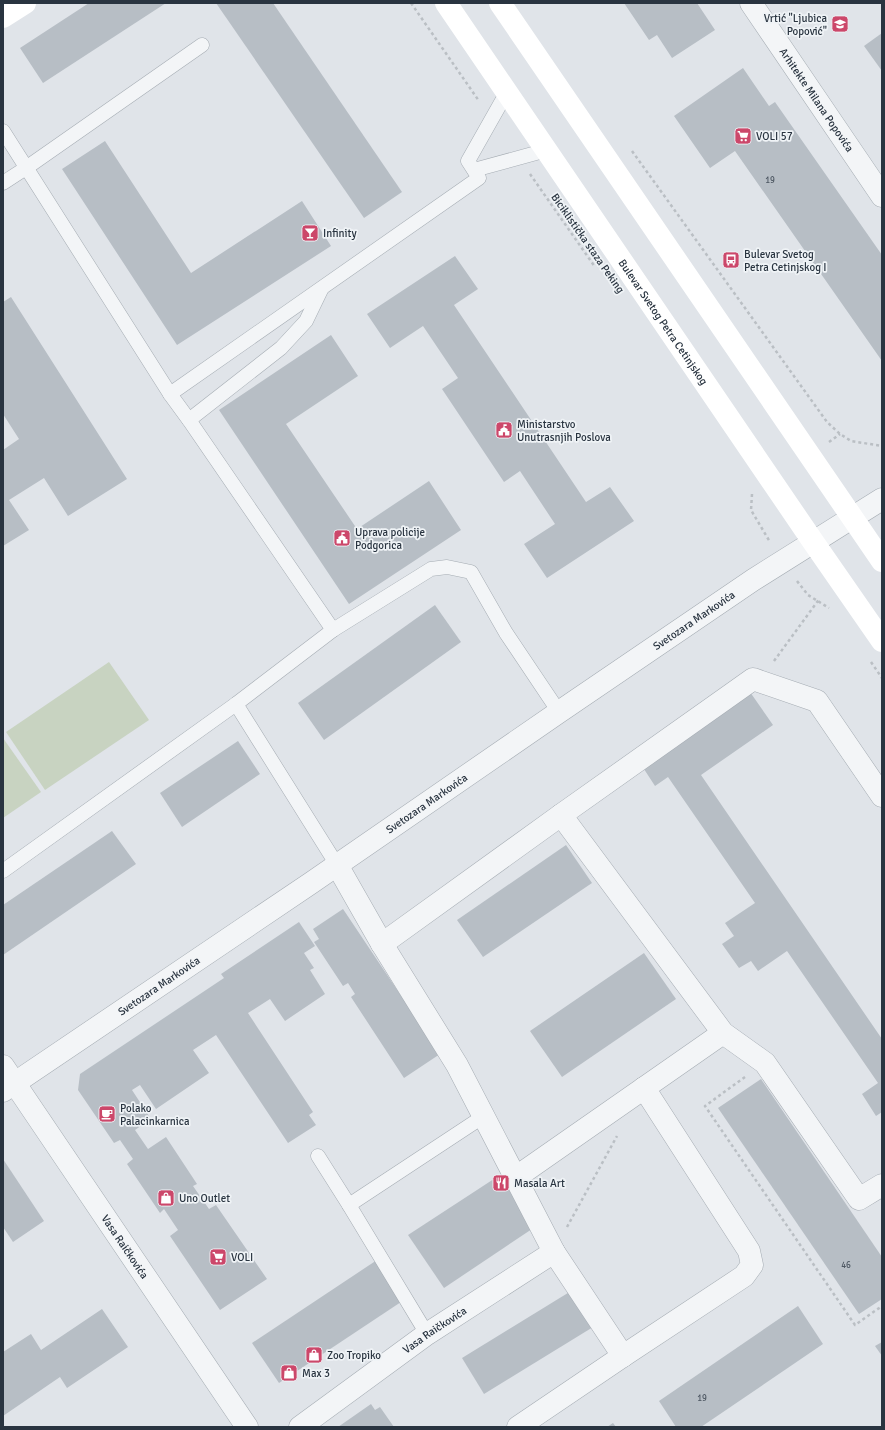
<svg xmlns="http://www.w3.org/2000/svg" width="885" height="1430" viewBox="0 0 885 1430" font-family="Signika,sans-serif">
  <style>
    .green { fill: #c8d3c1 }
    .building { fill: #b7bec5 }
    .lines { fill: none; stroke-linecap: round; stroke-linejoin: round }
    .service-casing { stroke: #a5acb3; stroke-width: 15 }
    .minor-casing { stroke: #a5acb3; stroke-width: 23 }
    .tertiary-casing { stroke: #a5acb3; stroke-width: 23 }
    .path { stroke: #babfc4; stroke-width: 2.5; stroke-dasharray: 3 3; stroke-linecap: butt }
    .service { stroke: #f3f5f7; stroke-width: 14 }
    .minor { stroke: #f3f5f7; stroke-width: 22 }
    .tertiary { stroke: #f3f5f7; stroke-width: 22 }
    .secondary { stroke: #fff; stroke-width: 22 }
    .labels { text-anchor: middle; stroke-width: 3.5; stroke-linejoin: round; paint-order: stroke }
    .number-label { font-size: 9px; fill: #4c5661 }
    .poi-label { font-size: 11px; fill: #293440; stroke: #eff3f6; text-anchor: start }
    .street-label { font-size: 11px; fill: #293440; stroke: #eff3f6 }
  </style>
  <rect width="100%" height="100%" fill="#e0e4e9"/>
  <!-- green -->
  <g class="green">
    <polygon points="109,662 149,720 45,790 6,732"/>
    <polygon points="3,738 41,792 3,818"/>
  </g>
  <!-- building -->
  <g class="building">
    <polygon points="89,3 166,3 43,83 20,48"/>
    <polygon points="216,3 273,3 402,192 364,218"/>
    <polygon points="624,3 697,3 715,30 672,58 657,35 649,40"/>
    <polygon points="882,33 882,71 864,46"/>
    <polygon points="743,68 769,106 775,102 882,255 882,361 735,151 710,168 674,116"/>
    <polygon points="105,141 191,273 302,201 331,246 177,345 62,169"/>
    <polygon points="455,256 478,289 454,305 586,502 610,487 634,521 547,578 524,544 555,524 520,471 504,482 442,389 458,378 423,326 390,348 367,314"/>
    <polygon points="11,297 127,479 68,516 44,478 9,500 29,530 3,546 3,450 19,439 3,414 3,302"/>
    <polygon points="331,335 358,376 286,424 357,529 429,481 461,530 349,604 219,410"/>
    <polygon points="435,605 461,642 324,740 298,703"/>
    <polygon points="750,692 773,725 701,775 882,1039 882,1112 876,1116 862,1094 878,1083 787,951 758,971 751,961 739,968 722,944 734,936 725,923 755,903 668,777 655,786 642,766"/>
    <polygon points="238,741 260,774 182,827 160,793"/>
    <polygon points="112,831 136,864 3,955 3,905"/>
    <polygon points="566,845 592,883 483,957 457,920"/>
    <polygon points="343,909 440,1054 404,1078 351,997 355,994 348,983 343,986 314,942 319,939 313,929"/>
    <polygon points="299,922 315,946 304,953 314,968 310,970 325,994 285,1021 270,999 248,1013 313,1112 309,1115 316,1125 288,1143 216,1035 193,1050 209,1073 156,1109 140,1085 132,1090 151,1119 135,1130 148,1149 166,1137 197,1184 193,1186 209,1209 216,1205 267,1279 220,1310 170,1236 178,1230 164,1209 160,1213 127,1164 133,1159 120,1140 114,1143 78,1090 80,1074 224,978 221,974"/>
    <polygon points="644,953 676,999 562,1077 530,1031"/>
    <polygon points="761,1079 882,1257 882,1299 859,1314 718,1108"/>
    <polygon points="3,1159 44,1221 13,1242 3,1227"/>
    <polygon points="503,1173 538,1225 444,1288 408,1235"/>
    <polygon points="377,1260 404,1300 279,1383 252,1343"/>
    <polygon points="576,1288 598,1324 484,1394 462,1358"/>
    <polygon points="798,1306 823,1344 701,1427 676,1427 659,1401"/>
    <polygon points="102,1309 128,1347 67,1388 60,1377 3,1416 3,1352 31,1334 41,1350"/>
    <polygon points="882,1342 882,1356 875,1346"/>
    <polygon points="371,1404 375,1410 380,1407 394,1427 338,1427"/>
    <polygon points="613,1423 616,1427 607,1427"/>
  </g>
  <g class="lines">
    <!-- service casing -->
    <g class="service-casing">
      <g id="service">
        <polyline points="3,131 170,394 189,420 333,630"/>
        <polyline points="474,170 547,150"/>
        <polyline points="3,183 26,168 202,45"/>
        <polyline points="170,394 479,178 468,161 507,92"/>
        <polyline points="189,420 281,348 306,321 321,290"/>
        <polyline points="236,704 337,865"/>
        <polyline points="3,871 236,704 333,630 431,569 447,567 471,572 506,633 559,712"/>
        <polyline points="318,1156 349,1205 427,1334"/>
        <polyline points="349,1205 484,1116"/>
      </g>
    </g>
    <!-- minor casing -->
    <g class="minor-casing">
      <g id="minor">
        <path id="s1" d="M 751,3 L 882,196"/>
        <polyline points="561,815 723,1033 765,1063 859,1199 882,1185"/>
        <polyline points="337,865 382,944 457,1065 554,1252 623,1356"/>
        <polyline points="382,944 561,815 753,679 817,701 882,796"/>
        <path id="s2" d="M 3,1066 L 247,1427"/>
        <polyline points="515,1178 723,1033"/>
        <path id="s3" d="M 300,1427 L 427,1334 L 554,1252"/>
        <polyline points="518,1427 623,1356 744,1276 752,1265 749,1251 644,1088"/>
      </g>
    </g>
    <!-- tertiary casing -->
    <g class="tertiary-casing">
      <g id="tertiary">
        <path id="s4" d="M 3,1091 L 311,883 L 559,712 L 753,580 L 882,499"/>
      </g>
    </g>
    <!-- path -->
    <g class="path">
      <polyline points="411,3 479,101"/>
      <polyline points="632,151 827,422 840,434 851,441 882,446"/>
      <polyline points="530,174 595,267"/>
      <polyline points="829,442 840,434"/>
      <polyline points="752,494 751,510 770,542"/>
      <polyline points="797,581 808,595 829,608"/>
      <polyline points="774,661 820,598"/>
      <polyline points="871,662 882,678"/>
      <polyline points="745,1077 705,1106 855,1325 882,1306"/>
      <polyline points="567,1227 617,1136"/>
    </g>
    <!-- service -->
    <use href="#service" class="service"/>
    <!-- minor -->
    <use href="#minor" class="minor"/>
    <!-- tertiary -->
    <use href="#tertiary" class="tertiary"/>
    <!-- secondary -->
    <g class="secondary">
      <path id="s5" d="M 446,3 L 814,543 L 882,641"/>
      <polyline points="500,3 882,561"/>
      <polyline points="3,17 25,3"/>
    </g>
  </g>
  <!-- icons -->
  <defs>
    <g id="school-square" transform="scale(0.9)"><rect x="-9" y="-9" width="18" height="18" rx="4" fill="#cc476a" stroke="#eff3f6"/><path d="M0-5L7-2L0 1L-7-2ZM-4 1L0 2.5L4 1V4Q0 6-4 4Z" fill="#fff"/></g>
    <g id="supermarket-square" transform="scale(0.9)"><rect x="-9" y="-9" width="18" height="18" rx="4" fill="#cc476a" stroke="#eff3f6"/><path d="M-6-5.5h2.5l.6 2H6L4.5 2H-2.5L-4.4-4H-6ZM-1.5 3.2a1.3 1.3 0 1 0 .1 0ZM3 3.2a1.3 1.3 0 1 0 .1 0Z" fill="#fff"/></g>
    <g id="bar-square" transform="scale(0.9)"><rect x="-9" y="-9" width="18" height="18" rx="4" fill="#cc476a" stroke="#eff3f6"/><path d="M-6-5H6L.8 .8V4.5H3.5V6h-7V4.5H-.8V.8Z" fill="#fff"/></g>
    <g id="bus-square" transform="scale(0.9)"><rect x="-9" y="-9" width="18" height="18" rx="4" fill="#cc476a" stroke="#eff3f6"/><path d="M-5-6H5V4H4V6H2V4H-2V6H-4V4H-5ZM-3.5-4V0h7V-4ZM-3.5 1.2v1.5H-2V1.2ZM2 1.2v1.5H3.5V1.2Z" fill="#fff"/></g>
    <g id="civic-square" transform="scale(0.9)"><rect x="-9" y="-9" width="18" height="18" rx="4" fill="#cc476a" stroke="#eff3f6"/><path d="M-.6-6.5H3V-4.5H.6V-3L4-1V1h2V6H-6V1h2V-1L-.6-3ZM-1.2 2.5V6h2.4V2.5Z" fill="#fff"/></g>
    <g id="cafe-square" transform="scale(0.9)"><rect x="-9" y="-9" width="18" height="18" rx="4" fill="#cc476a" stroke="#eff3f6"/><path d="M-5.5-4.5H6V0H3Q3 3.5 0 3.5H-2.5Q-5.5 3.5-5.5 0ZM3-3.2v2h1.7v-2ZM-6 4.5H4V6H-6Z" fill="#fff"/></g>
    <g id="restaurant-square" transform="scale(0.9)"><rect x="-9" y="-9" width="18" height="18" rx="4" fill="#cc476a" stroke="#eff3f6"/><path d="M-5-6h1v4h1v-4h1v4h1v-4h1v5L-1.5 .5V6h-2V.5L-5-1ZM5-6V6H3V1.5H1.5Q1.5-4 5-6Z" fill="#fff"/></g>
    <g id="shop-square" transform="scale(0.9)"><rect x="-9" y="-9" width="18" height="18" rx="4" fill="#cc476a" stroke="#eff3f6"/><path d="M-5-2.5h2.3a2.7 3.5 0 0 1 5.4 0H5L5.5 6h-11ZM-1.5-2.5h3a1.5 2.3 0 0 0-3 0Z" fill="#fff"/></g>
  </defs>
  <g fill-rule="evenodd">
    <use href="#school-square" x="840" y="24"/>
    <use href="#supermarket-square" x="743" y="136"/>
    <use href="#bar-square" x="310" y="233"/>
    <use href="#bus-square" x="731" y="260"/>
    <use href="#civic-square" x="504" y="430"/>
    <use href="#civic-square" x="342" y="538"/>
    <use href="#cafe-square" x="107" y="1114"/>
    <use href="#restaurant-square" x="501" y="1183"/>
    <use href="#shop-square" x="166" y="1198"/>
    <use href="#supermarket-square" x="218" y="1257"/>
    <use href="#shop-square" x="314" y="1355"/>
    <use href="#shop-square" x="289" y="1373"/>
  </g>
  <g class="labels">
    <!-- number labels -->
    <g class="number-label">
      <text x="770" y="183">19</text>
      <text x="846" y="1268">46</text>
      <text x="702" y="1401">19</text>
    </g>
    <!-- poi labels -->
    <g class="poi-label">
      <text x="827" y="22" text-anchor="end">Vrtić "Ljubica<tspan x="827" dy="13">Popović"</tspan></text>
      <text x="756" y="140">VOLI 57</text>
      <text x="323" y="237">Infinity</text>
      <text x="744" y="258">Bulevar Svetog<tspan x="744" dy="13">Petra Cetinjskog I</tspan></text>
      <text x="517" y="428">Ministarstvo<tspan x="517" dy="13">Unutrasnjih Poslova</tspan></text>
      <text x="355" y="536">Uprava policije<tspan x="355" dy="13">Podgorica</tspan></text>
      <text x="120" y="1112">Polako<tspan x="120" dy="13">Palacinkarnica</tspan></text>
      <text x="514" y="1187">Masala Art</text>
      <text x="179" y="1202">Uno Outlet</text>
      <text x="231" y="1261">VOLI</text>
      <text x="327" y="1359">Zoo Tropiko</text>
      <text x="302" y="1377">Max 3</text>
    </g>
    <!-- street labels -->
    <g class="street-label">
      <text dy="4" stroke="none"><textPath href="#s1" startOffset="117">Arhitekte Milana Popovića</textPath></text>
      <text transform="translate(588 243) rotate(55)" y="4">Biciklistička staza Peking</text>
      <text dy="4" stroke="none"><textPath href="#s5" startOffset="386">Bulevar Svetog Petra Cetinjskog</textPath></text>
      <text dy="4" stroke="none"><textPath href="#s4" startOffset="836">Svetozara Markovića</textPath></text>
      <text dy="4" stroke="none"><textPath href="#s4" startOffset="512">Svetozara Markovića</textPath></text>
      <text dy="4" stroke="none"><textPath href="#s4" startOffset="188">Svetozara Markovića</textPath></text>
      <text dy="4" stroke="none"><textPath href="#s2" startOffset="218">Vasa Raičkovića</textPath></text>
      <text dy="4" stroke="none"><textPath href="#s3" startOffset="166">Vasa Raičkovića</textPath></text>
    </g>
  </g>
  <!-- border -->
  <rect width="885" height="1430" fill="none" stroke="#293440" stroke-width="8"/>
</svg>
